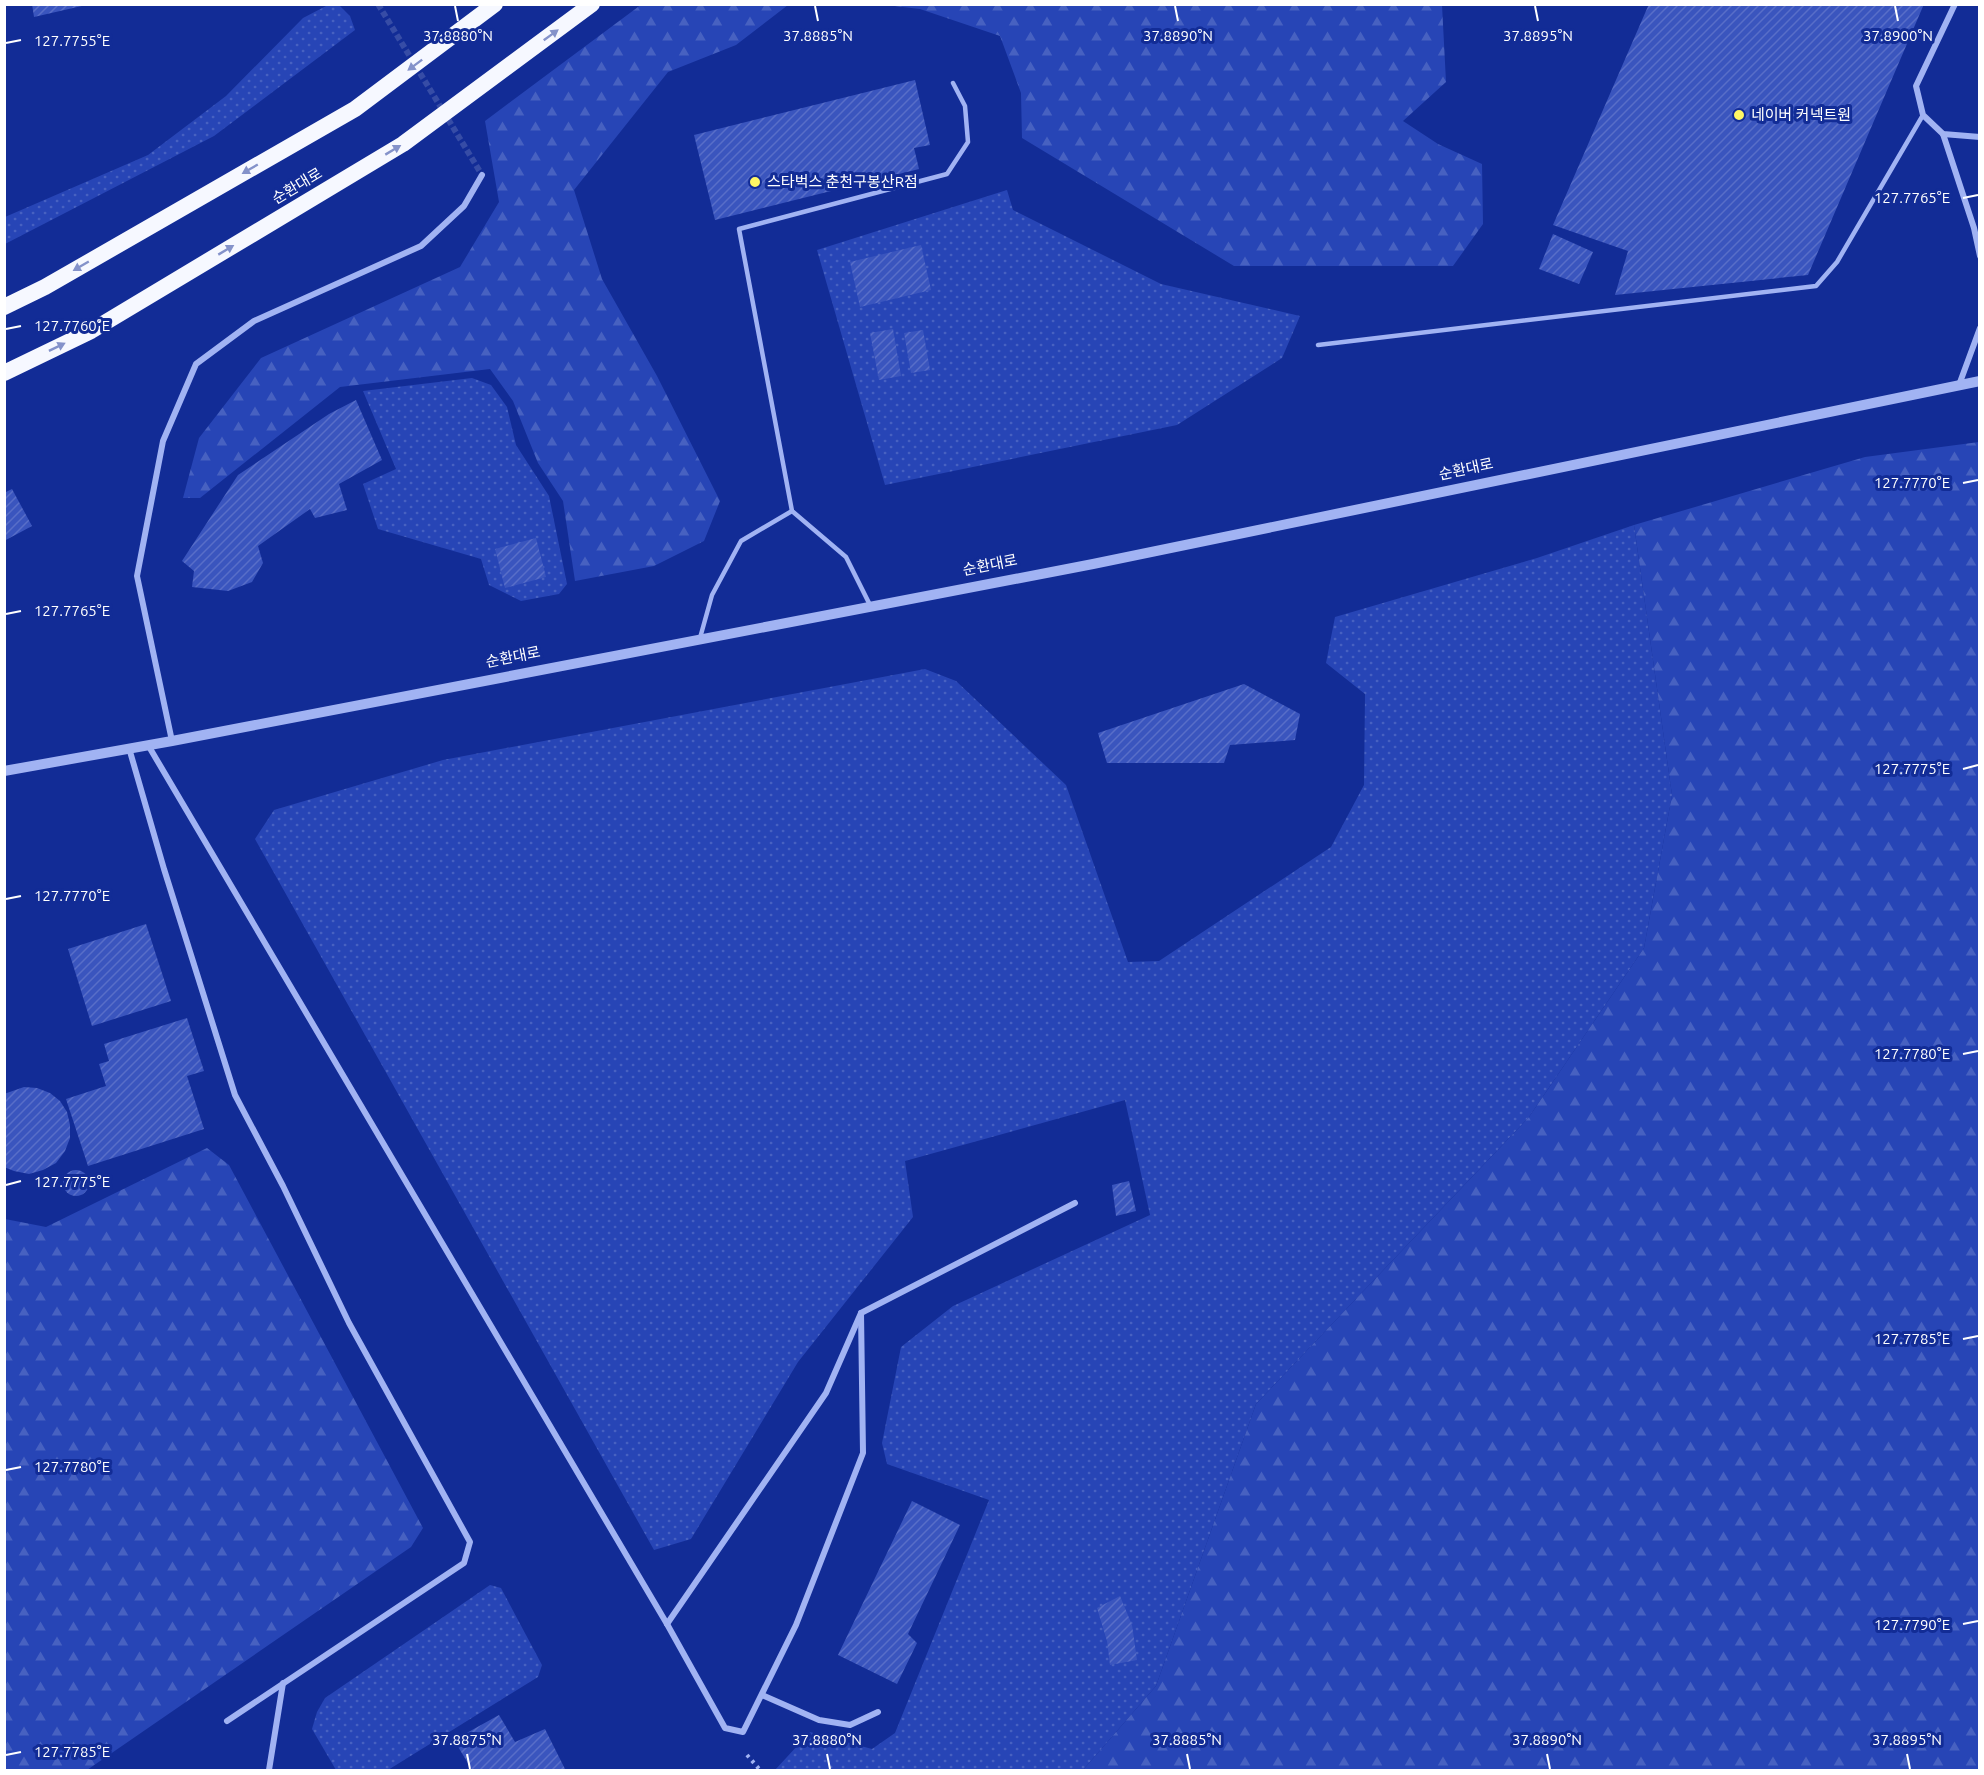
<svg xmlns="http://www.w3.org/2000/svg" width="1984" height="1775" viewBox="0 0 1984 1775" font-family="Ubuntu,'Noto Sans KR',sans-serif">
  <style>
    .grass { fill: url(#grass-dots) }
    .forest { fill: url(#forest-firs) }
    .building { fill: url(#building-hatch) }
    .lines { fill: none; stroke-linecap: round; stroke-linejoin: round }
    .minor-tunnel { stroke: #364ca6; stroke-width: 6; stroke-dasharray: 6 3; stroke-linecap: butt }
    .path { stroke: #a1b3f3; stroke-width: 4; stroke-dasharray: 3 4.5; stroke-linecap: butt }
    .service { stroke: #a1b3f3; stroke-width: 4.5 }
    .minor { stroke: #a1b3f3; stroke-width: 6 }
    .tertiary { stroke: #a1b3f3; stroke-width: 10 }
    .trunk { stroke: #f6f8ff; stroke-width: 16 }
    .oneway { fill: #8492ca }
    .ticks { fill: none; stroke: #fff; stroke-width: 2 }
    .poi-dot { fill: #fff764; stroke: #122c96; stroke-width: 2 }
    .labels { text-anchor: middle; stroke-width: 6; stroke-linejoin: round; paint-order: stroke }
    .poi-label { font-size: 15px; fill: #fff; stroke: #122c96; text-anchor: start }
    .street-label { font-size: 15px; fill: #fff; stroke: #122c96 }
    .ticks-label { font-size: 15px; text-anchor: middle; fill: #fff; stroke: #122c96; stroke-width: 6; stroke-linejoin: round; paint-order: stroke }
  </style>
  <defs>
    <pattern id="grass-dots" width="8" height="8" patternUnits="userSpaceOnUse" patternTransform="scale(1.5)"><rect width="8" height="8" fill="#2745b6"/><path d="M2 2h.1M6 6h.1" fill="none" stroke="#4761c1" stroke-width="1.8" stroke-linecap="round"/></pattern>
    <pattern id="forest-firs" width="22" height="20" patternUnits="userSpaceOnUse" patternTransform="scale(1.5)"><rect width="22" height="20" fill="#2745b6"/><path d="M5 1l3.5 6h-7zM16 11l3.5 6h-7z" fill="#4761c1"/></pattern>
    <pattern id="building-hatch" width="6" height="6" patternUnits="userSpaceOnUse" patternTransform="scale(1.5)"><rect width="6" height="6" fill="#3a55be"/><path d="M-1 1l2-2M0 6l6-6M5 7l2-2" fill="none" stroke="#586ec8"/></pattern>
  </defs>
  <rect width="100%" height="100%" fill="#122c96"/>
  <!-- grass -->
  <g class="grass">
    <polygon points="328,5 339,5 350,16 355,30 214,136 5,244 5,217 148,155 226,96 303,18"/>
    <polygon points="1007,190 1013,210 1161,284 1300,316 1282,358 1177,425 885,485 817,250"/>
    <polygon points="472,378 491,385 507,407 516,445 549,496 567,584 559,594 521,601 489,585 481,559 378,529 363,484 396,469 363,391"/>
    <polygon points="1634,525 1672,795 1644,948 1529,1117 1256,1404 1156,1686 1083,1770 775,1770 810,1732 872,1749 895,1733 989,1500 887,1464 882,1443 901,1347 953,1306 1150,1215 1125,1100 905,1161 913,1217 798,1362 691,1539 654,1550 255,839 274,810 443,760 925,669 956,681 1066,785 1128,962 1159,961 1331,847 1364,785 1365,694 1326,663 1335,617 1537,558"/>
    <polygon points="490,1585 501,1588 542,1665 538,1677 388,1770 336,1770 312,1729 317,1712 325,1698"/>
  </g>
  <!-- forest -->
  <g class="forest">
    <polygon points="642,4 788,5 736,45 668,72 574,190 602,279 657,376 720,501 704,541 654,566 575,581 563,501 538,463 513,401 490,369 340,387 200,498 183,498 199,438 261,358 460,267 499,202 485,121"/>
    <polygon points="886,5 1442,5 1446,82 1403,121 1438,144 1482,164 1483,224 1453,266 1234,266 1022,138 1021,93 1000,36 920,9"/>
    <polygon points="1979,442 1979,1770 1083,1770 1156,1686 1256,1404 1529,1117 1644,948 1672,795 1634,525 1865,457"/>
    <polygon points="207,1148 229,1165 423,1528 411,1547 87,1770 5,1770 5,1219 46,1227"/>
  </g>
  <!-- building -->
  <g class="building">
    <polygon points="32,4 86,4 86,5 34,17"/>
    <polygon points="1649,4 1924,4 1808,275 1615,295 1628,251 1553,225"/>
    <polygon points="915,80 930,145 914,148 919,169 715,220 694,135"/>
    <polygon points="1553,234 1593,252 1579,284 1539,269"/>
    <polygon points="921,245 931,290 860,307 850,262"/>
    <polygon points="893,329 901,376 879,380 870,333"/>
    <polygon points="923,330 930,370 911,373 904,333"/>
    <polygon points="356,400 382,460 339,484 347,510 315,518 310,509 258,546 263,563 252,582 228,591 192,587 194,571 182,561 238,475 329,414"/>
    <polygon points="12,489 32,526 4,541 4,493"/>
    <polygon points="536,538 546,577 505,588 495,549"/>
    <polygon points="1244,684 1300,714 1295,740 1230,745 1224,763 1107,763 1098,733"/>
    <polygon points="146,924 171,1001 92,1026 68,949"/>
    <polygon points="187,1018 204,1071 187,1076 204,1129 88,1166 66,1099 106,1086 99,1064 109,1061 104,1044"/>
    <polygon points="24,1087 37,1088 50,1093 60,1101 67,1112 70,1125 70,1138 65,1151 56,1163 43,1170 29,1174 14,1171 4,1167 4,1094"/>
    <circle cx="76" cy="1183" r="13"/>
    <polygon points="1129,1181 1136,1211 1116,1216 1112,1185"/>
    <polygon points="912,1501 960,1525 908,1634 917,1643 897,1684 838,1655"/>
    <polygon points="1120,1596 1132,1625 1137,1660 1110,1665 1107,1641 1097,1608"/>
    <polygon points="499,1715 515,1742 545,1729 565,1769 472,1770 454,1740"/>
  </g>
  <g class="lines">
    <!-- minor-tunnel -->
    <polyline class="minor-tunnel" points="378,4 482,175"/>
    <!-- path -->
    <polyline class="path" points="747,1755 760,1770"/>
    <!-- service -->
    <g class="service">
      <polyline points="1318,345 1816,286 1837,262 1923,115"/>
      <polyline points="870,605 846,557 792,511 739,229 947,174 968,142 965,106 953,83"/>
      <polyline points="700,638 712,595 741,541 792,511"/>
    </g>
    <!-- minor -->
    <g class="minor">
      <polyline points="1955,4 1916,86 1923,115 1943,134 1980,137"/>
      <polyline points="1943,134 1974,228 1980,256"/>
      <polyline points="1959,385 1980,328"/>
      <polyline points="172,741 137,576 163,441 196,364 254,321 421,246 464,206 482,175"/>
      <polyline points="148,745 667,1624 725,1728 743,1732 796,1625 863,1453 861,1313"/>
      <polyline points="129,748 164,869 235,1095 283,1186 349,1323 470,1542 464,1563 227,1721"/>
      <polyline points="667,1624 826,1393 861,1313 1075,1203"/>
      <polyline points="762,1695 819,1720 850,1725 878,1712"/>
      <polyline points="269,1770 283,1683"/>
    </g>
    <!-- tertiary -->
    <polyline class="tertiary" points="4,771 172,741 1093,564 1980,381"/>
    <!-- trunk -->
    <g class="trunk">
      <polyline points="4,307 45,287 355,109 495,4"/>
      <polyline points="4,373 91,331 403,144 592,4"/>
    </g>
  </g>
  <!-- one-way arrows -->
  <defs><path id="oneway-solid" d="M-6-.8H1V-3.2L6.5 0L1 3.2V.8H-6Z" transform="scale(1.5)"/></defs>
  <g class="oneway">
    <use href="#oneway-solid" transform="translate(551 35) rotate(-36)"/>
    <use href="#oneway-solid" transform="translate(415 65) rotate(143)"/>
    <use href="#oneway-solid" transform="translate(393 150) rotate(-31)"/>
    <use href="#oneway-solid" transform="translate(250 169) rotate(150)"/>
    <use href="#oneway-solid" transform="translate(226 250) rotate(-31)"/>
    <use href="#oneway-solid" transform="translate(81 266) rotate(150)"/>
    <use href="#oneway-solid" transform="translate(57 347) rotate(-26)"/>
  </g>
  <!-- ticks -->
  <path class="ticks" d="M 455,6 L 458,21M 815,6 L 818,21M 1175,6 L 1178,21M 1535,6 L 1538,21M 1895,6 L 1898,21M 6,43 L 21,40M 1963,198 L 1978,195M 6,329 L 21,326M 1963,483 L 1978,480M 6,614 L 21,611M 1963,769 L 1978,765M 6,899 L 21,896M 1963,1054 L 1978,1051M 6,1185 L 21,1181M 1963,1339 L 1978,1336M 6,1470 L 21,1467M 1963,1624 L 1978,1621M 467,1754 L 470,1769M 827,1754 L 830,1769M 1187,1754 L 1190,1769M 1547,1754 L 1550,1769M 1907,1754 L 1910,1769M 6,1755 L 21,1752"/>
  <!-- markers -->
  <g class="poi-dot">
    <circle cx="1739" cy="115" r="6"/>
    <circle cx="755" cy="182" r="6"/>
  </g>
  <g class="labels">
    <!-- poi labels -->
    <g class="poi-label">
      <text x="1751" y="120">네이버 커넥트원</text>
      <text x="767" y="187">스타벅스 춘천구봉산R점</text>
    </g>
    <!-- street labels -->
    <g class="street-label">
      <text transform="translate(297 186) rotate(-31)" y="5">순환대로</text>
      <text transform="translate(1466 469) rotate(-12)" y="5">순환대로</text>
      <text transform="translate(990 565) rotate(-11)" y="5">순환대로</text>
      <text transform="translate(513 657) rotate(-11)" y="5">순환대로</text>
    </g>
  </g>
  <g class="ticks-label">
    <text x="458" y="41">37.8880°N</text>
    <text x="818" y="41">37.8885°N</text>
    <text x="1178" y="41">37.8890°N</text>
    <text x="1538" y="41">37.8895°N</text>
    <text x="1898" y="41">37.8900°N</text>
    <text x="72" y="46">127.7755°E</text>
    <text x="1912" y="203">127.7765°E</text>
    <text x="72" y="331">127.7760°E</text>
    <text x="1912" y="488">127.7770°E</text>
    <text x="72" y="616">127.7765°E</text>
    <text x="1912" y="774">127.7775°E</text>
    <text x="72" y="901">127.7770°E</text>
    <text x="1912" y="1059">127.7780°E</text>
    <text x="72" y="1187">127.7775°E</text>
    <text x="1912" y="1344">127.7785°E</text>
    <text x="72" y="1472">127.7780°E</text>
    <text x="1912" y="1630">127.7790°E</text>
    <text x="467" y="1745">37.8875°N</text>
    <text x="827" y="1745">37.8880°N</text>
    <text x="1187" y="1745">37.8885°N</text>
    <text x="1547" y="1745">37.8890°N</text>
    <text x="1907" y="1745">37.8895°N</text>
    <text x="72" y="1757">127.7785°E</text>
  </g>
  <!-- border -->
  <rect width="1984" height="1775" fill="none" stroke="#ffffff" stroke-width="12"/>
</svg>
